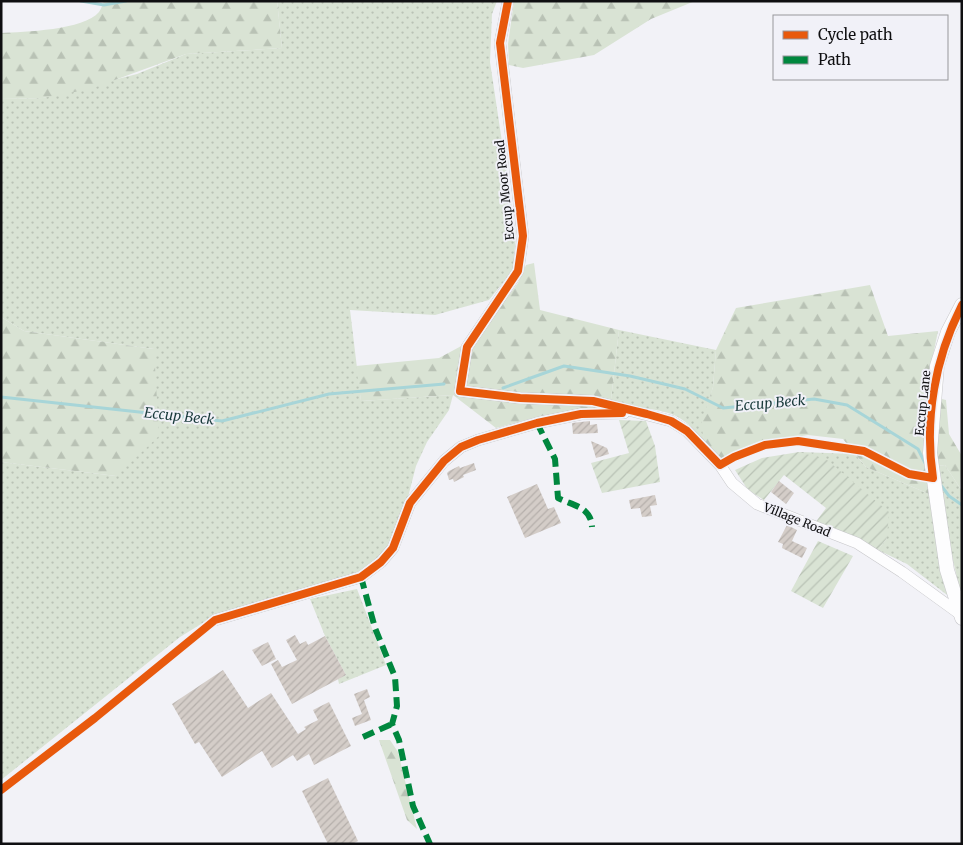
<svg xmlns="http://www.w3.org/2000/svg" width="963" height="845" viewBox="0 0 963 845" font-family="Merriweather,serif">
  <style>
    .grass { fill: url(#grass-dots) }
    .forest { fill: url(#forest-firs) }
    .garden { fill: url(#garden-furrows) }
    .lines { fill: none; stroke-linecap: round; stroke-linejoin: round }
    .stream { stroke: #a7d5d8; stroke-width: 3 }
    .building { fill: url(#building-hatch) }
    .minor-casing { stroke: #c7c7ca; stroke-width: 12 }
    .tertiary-casing { stroke: #c7c7ca; stroke-width: 15 }
    .minor { stroke: #fdfdfe; stroke-width: 11 }
    .tertiary { stroke: #fdfdfe; stroke-width: 14 }
    .quiet { stroke: #00873e; stroke-width: 6; stroke-dasharray: 12 6; stroke-linecap: butt }
    .cycleway-casing { stroke: #f1f1f8; stroke-width: 11 }
    .cycleway { stroke: #e8590c; stroke-width: 8 }
    .labels { text-anchor: middle; stroke-width: 4; stroke-linejoin: round; paint-order: stroke }
    .street-label { font-size: 12px; fill: #0f0f11; stroke: #f1f1f8 }
    .water-label { font-size: 14px; font-style: italic; fill: #193a3b; stroke: #f1f1f8 }
  </style>
  <defs>
    <pattern id="grass-dots" width="8" height="8" patternUnits="userSpaceOnUse" patternTransform="scale(1.25)"><rect width="8" height="8" fill="#d9e3d4"/><path d="M2 2h.1M6 6h.1" fill="none" stroke="#b9c2b5" stroke-width="1.8" stroke-linecap="round"/></pattern>
    <pattern id="forest-firs" width="22" height="20" patternUnits="userSpaceOnUse" patternTransform="scale(1.25)"><rect width="22" height="20" fill="#d9e3d4"/><path d="M5 1l3.5 6h-7zM16 11l3.5 6h-7z" fill="#b9c2b5"/></pattern>
    <pattern id="garden-furrows" width="10" height="10" patternUnits="userSpaceOnUse" patternTransform="scale(1.25)"><rect width="10" height="10" fill="#d9e3d4"/><path d="M-1 1l2-2M0 10L10 0M9 11l2-2" fill="none" stroke="#b9c2b5"/></pattern>
    <pattern id="building-hatch" width="6" height="6" patternUnits="userSpaceOnUse" patternTransform="scale(1.25)"><rect width="6" height="6" fill="#d4cdc8"/><path d="M-1 1l2-2M0 6l6-6M5 7l2-2" fill="none" stroke="#b5afab"/></pattern>
  </defs>
  <rect width="100%" height="100%" fill="#f2f2f7"/>
  <!-- grass -->
  <g class="grass">
    <polygon points="277,1 497,1 492,14 490,62 516,235 513,270 489,300 435,315 350,310 361,401 453,395 449,410 427,442 416,466 406,505 390,546 377,560 356,573 219,613 180,637 1,780 1,462 116,476 154,349 24,331 1,317 1,99 43,98 137,74 186,54 282,48"/>
    <path d="M 619,330 L 716,350 L 713,387 L 702,424 L 705,446 C 700,439 695,430 688,424 C 668,406 636,408 610,408 Z"/>
    <polygon points="799,452 855,454 866,467 929,494 951,598 907,564 878,550 887,538"/>
    <polygon points="945,465 962,491 961,594 950,548 938,466"/>
    <polygon points="357,589 386,665 339,684 338,679 346,675 325,636 310,599"/>
  </g>
  <!-- forest -->
  <g class="forest">
    <path d="M 104,1 L 277,1 L 282,48 L 186,54 L 90,89 L 43,98 L 1,99 L 1,33 C 24,32 84,30 99,12 C 101,9 103,4 104,1 Z"/>
    <polygon points="514,1 695,1 651,19 594,55 523,68 509,65 508,44"/>
    <polygon points="534,263 540,310 619,330 610,408 541,416 496,428 453,395 361,401 356,366 439,358 478,337 518,283 526,265"/>
    <polygon points="870,285 888,336 938,331 925,395 946,400 949,434 962,456 960,488 945,465 938,466 929,494 866,467 843,439 808,435 766,441 721,460 705,446 701,424 713,387 716,350 736,308"/>
    <polygon points="1,317 24,331 154,349 159,436 116,476 1,462"/>
    <polygon points="379,740 390,740 398,752 417,829 407,820"/>
  </g>
  <!-- garden -->
  <g class="garden">
    <polygon points="619,420 646,421 655,446 660,482 602,493 591,463 629,453"/>
    <polygon points="799,452 827,460 889,512 887,538 878,550 815,523 826,508 784,475 764,500 748,490 735,470 762,458"/>
    <polygon points="818,541 853,556 823,608 791,591"/>
  </g>
  <g class="lines">
    <!-- stream -->
    <g class="stream">
      <polyline points="81,1 104,5 126,1"/>
      <polyline points="503,388 564,366 630,376 685,389 723,408 814,399 847,405 918,449 925,463"/>
      <polyline points="1,397 222,421 329,394 444,384"/>
      <polyline points="940,484 949,496 962,505"/>
    </g>
  </g>
  <!-- building -->
  <g class="building">
    <polygon points="590,421 590,425 597,424 598,433 573,434 572,423"/>
    <polygon points="591,441 607,448 609,454 596,458"/>
    <polygon points="474,463 476,470 463,475 464,477 454,482 453,479 449,480 447,473 449,471 459,466 460,468"/>
    <polygon points="779,481 794,493 786,504 771,492"/>
    <polygon points="537,484 548,509 554,507 561,523 525,538 507,497"/>
    <polygon points="655,495 657,505 650,506 652,516 642,517 640,508 631,509 629,500"/>
    <polygon points="787,525 797,530 792,541 807,548 802,558 782,548 783,544 778,542"/>
    <polygon points="295,635 300,644 306,641 308,645 325,636 346,675 292,704 271,664 278,660 282,667 297,660 286,640"/>
    <polygon points="268,642 276,659 262,666 252,650"/>
    <polygon points="223,670 248,708 271,693 298,734 306,729 304,727 318,720 313,710 329,702 351,746 314,765 309,754 297,761 293,755 272,768 262,751 222,777 199,742 195,744 172,704"/>
    <polygon points="367,689 370,697 364,700 371,720 355,726 352,718 362,714 354,694"/>
    <polygon points="328,778 358,841 352,844 328,844 302,791"/>
  </g>
  <g class="lines">
    <!-- minor casing -->
    <g class="minor-casing">
      <g id="minor">
        <polyline points="508,1 500,43 523,236 518,271 467,347 460,391 520,398 593,401 671,421 687,431 720,465 732,483 757,504 857,543 902,572 960,614"/>
        <polyline points="215,620 361,577 381,562 393,548 410,503 444,461 461,447 478,440 537,423 581,414 624,413"/>
      </g>
    </g>
    <!-- tertiary casing -->
    <g class="tertiary-casing">
      <polyline id="tertiary" points="962,305 948,332 937,366 930,453 947,570 962,618"/>
    </g>
    <!-- minor -->
    <use href="#minor" class="minor"/>
    <!-- tertiary -->
    <use href="#tertiary" class="tertiary"/>
    <!-- quiet -->
    <g class="quiet">
      <path d="M 537,423 L 555,459 L 558,498 C 574,506 591,507 592,527"/>
      <polyline points="361,577 375,628 395,677 397,706 392,724 399,740 413,806 430,844"/>
      <polyline points="363,737 392,724"/>
    </g>
    <!-- cycleway casing -->
    <g class="cycleway-casing">
      <g id="cycleway">
        <path d="M 508,1 L 500,43 L 523,236 L 518,271 L 467,347 L 460,391 L 520,398 L 593,401 L 647,414 L 671,421 L 687,431 L 720,465 L 734,457 L 765,445 L 798,441 L 864,451 L 909,474 L 933,478 C 924,419 935,358 962,305"/>
        <polyline points="1,790 95,718 215,620 361,577 381,562 393,548 410,503 444,461 461,447 478,440 537,423 581,414 622,413"/>
      </g>
    </g>
    <!-- cycleway -->
    <use href="#cycleway" class="cycleway"/>
  </g>
  <g class="labels">
    <!-- street labels -->
    <g class="street-label">
      <text transform="translate(505 190) rotate(-96)" y="4">Eccup Moor Road</text>
      <text transform="translate(923 403) rotate(-84)" y="4">Eccup Lane</text>
      <text transform="translate(797 520) rotate(22)" y="4">Village Road</text>
    </g>
    <!-- water labels -->
    <g class="water-label">
      <text transform="translate(770 403) rotate(-5)" y="5">Eccup Beck</text>
      <text transform="translate(179 416) rotate(6)" y="5">Eccup Beck</text>
    </g>
  </g>
  <!-- border -->
  <rect width="963" height="845" fill="none" stroke="#0f0f11" stroke-width="5"/>
  <!-- legend -->
  <rect x="773" y="15" width="175" height="65" fill="#f1f1f8" stroke="#97979c"/>
  <rect x="783" y="31" width="25" height="8" fill="#e8590c" stroke="#97979c"/>
  <text x="818" y="40" font-size="15" fill="#0f0f11">Cycle path</text>
  <rect x="783" y="56" width="25" height="8" fill="#00873e" stroke="#97979c"/>
  <text x="818" y="65" font-size="15" fill="#0f0f11">Path</text>
</svg>
